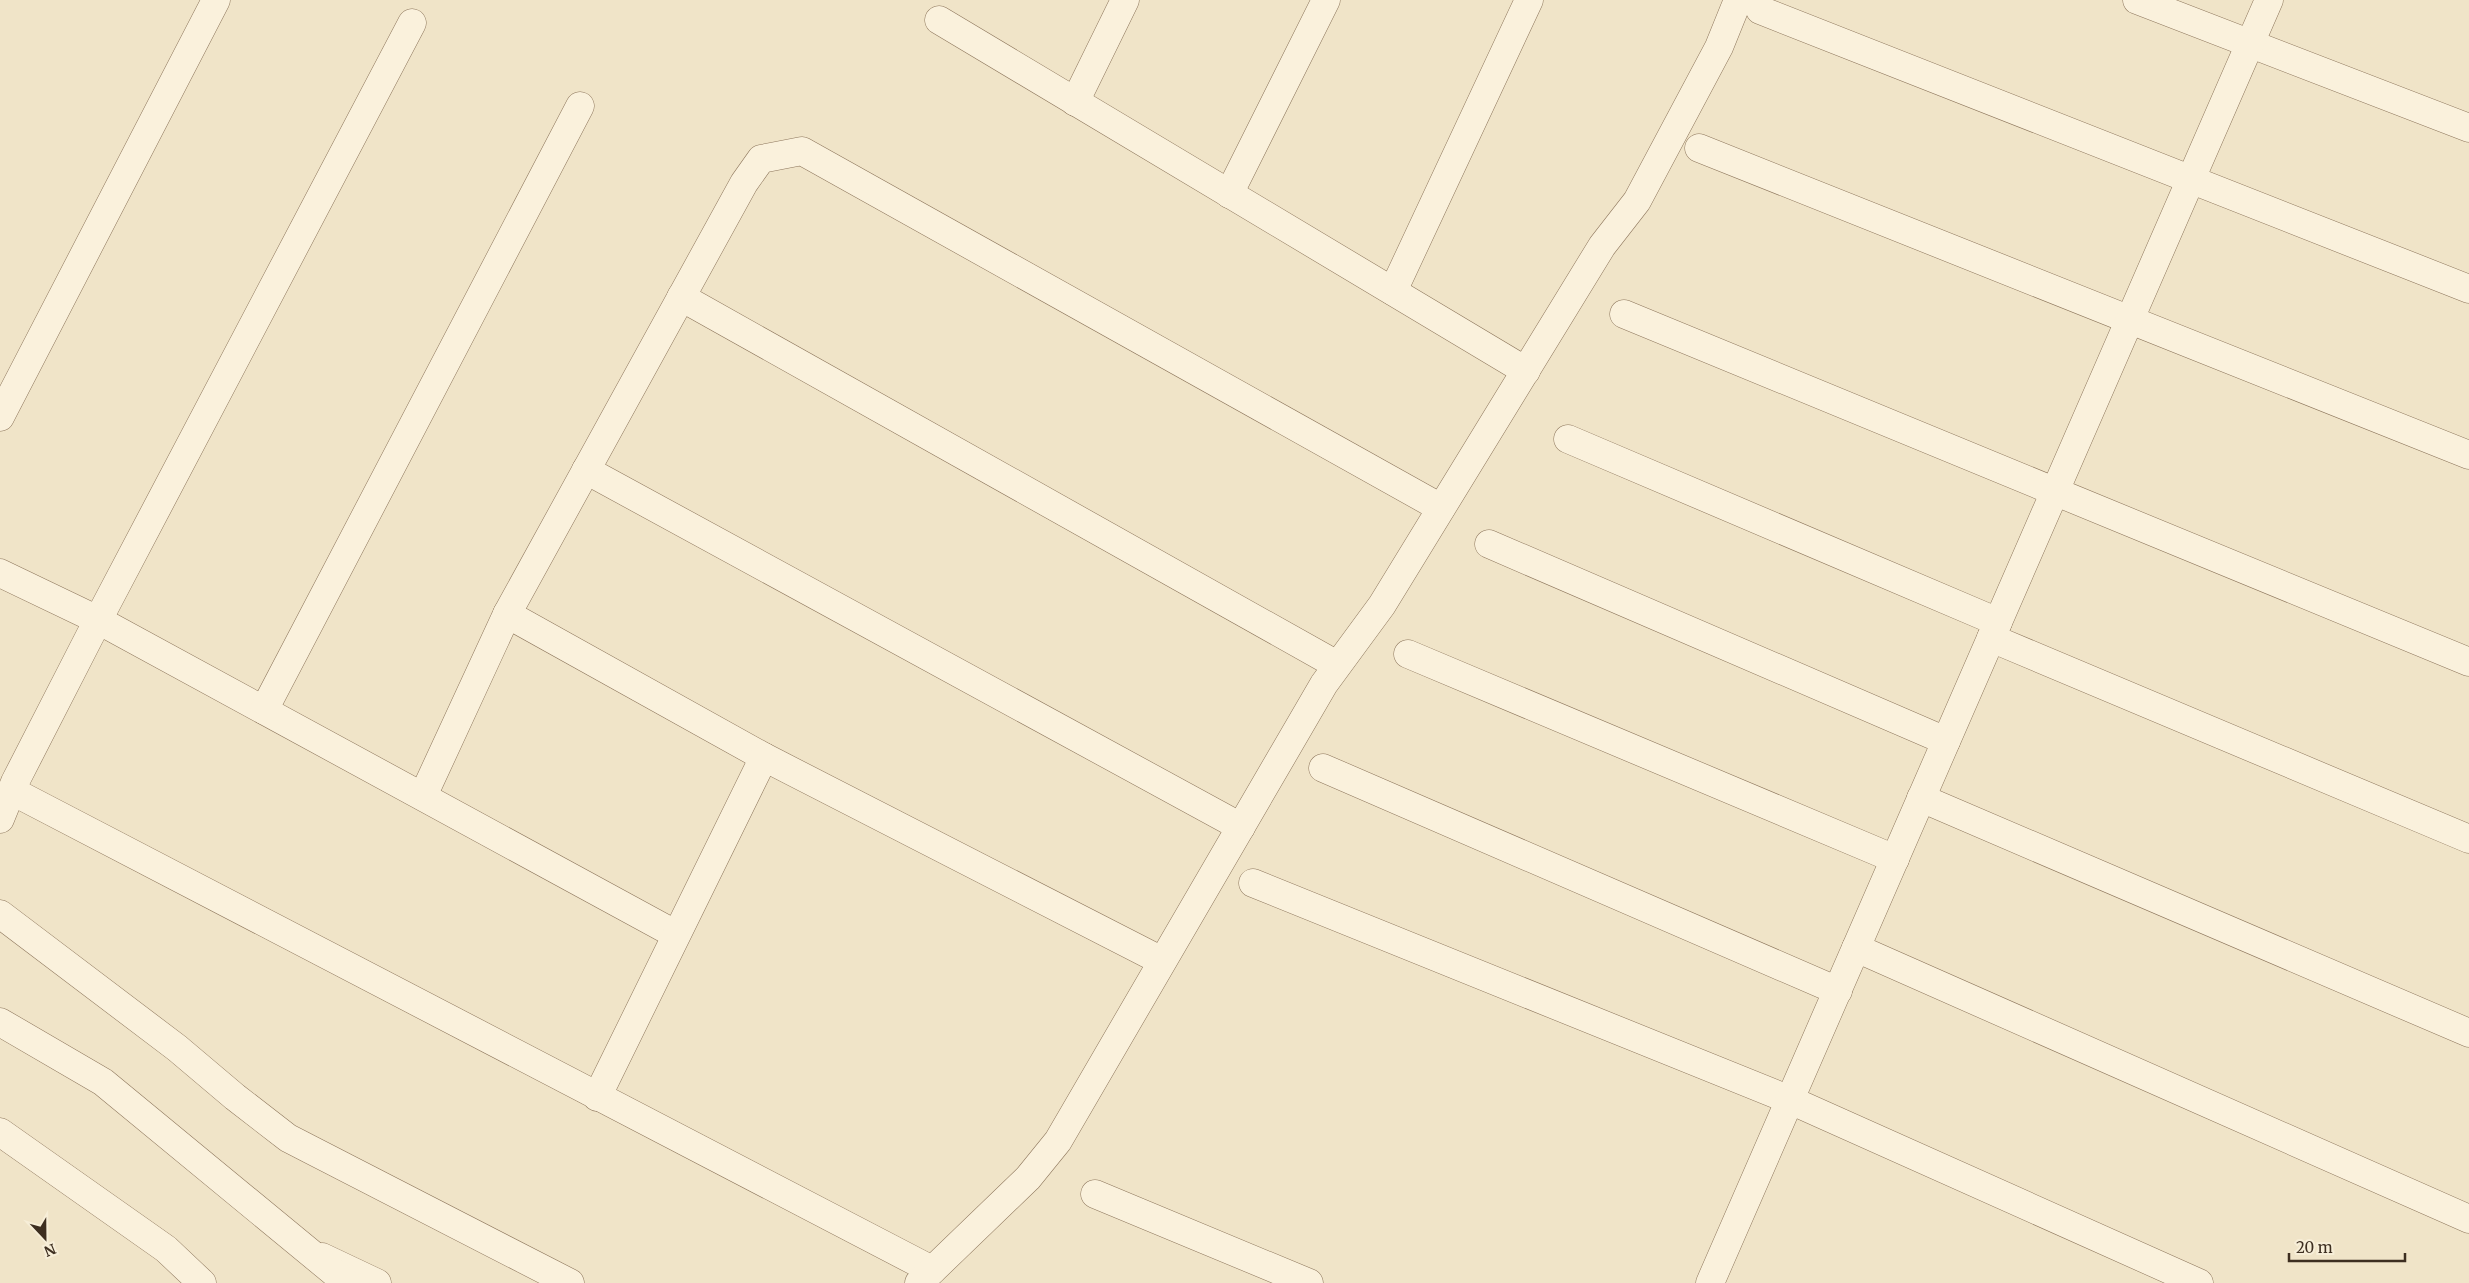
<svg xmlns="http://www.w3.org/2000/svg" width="2469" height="1283" viewBox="0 0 2469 1283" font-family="Merriweather,serif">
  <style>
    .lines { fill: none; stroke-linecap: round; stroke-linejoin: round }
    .minor-casing { stroke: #8d765c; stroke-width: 29 }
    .tertiary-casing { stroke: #8d765c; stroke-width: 29 }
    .minor { stroke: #faf1dc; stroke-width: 28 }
    .tertiary { stroke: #faf1dc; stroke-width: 28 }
  </style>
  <rect width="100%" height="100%" fill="#f0e4c8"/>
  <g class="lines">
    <!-- minor casing -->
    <g class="minor-casing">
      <g id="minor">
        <polyline points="2137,0 2469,128"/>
        <polyline points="1760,10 2469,289"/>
        <polyline points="939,20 1526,371"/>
        <polyline points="1075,102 1125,0"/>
        <polyline points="1699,148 2469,455"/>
        <polyline points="1229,194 1326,0"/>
        <polyline points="1393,291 1529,0"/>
        <polyline points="681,297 1337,665"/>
        <polyline points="1624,314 2469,662"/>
        <polyline points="0,417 216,0"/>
        <polyline points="1568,439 1998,622"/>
        <polyline points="586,470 1241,827"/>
        <polyline points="1489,544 1946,741"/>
        <polyline points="0,573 98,620 675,934"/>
        <polyline points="507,614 764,757 1162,961"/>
        <polyline points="1991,638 2469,839"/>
        <polyline points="1408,654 1895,859"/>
        <polyline points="264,710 580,106"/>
        <polyline points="1323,768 1838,991"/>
        <polyline points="12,791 932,1270"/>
        <polyline points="423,796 507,614 744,183 761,159 802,151 1441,508"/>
        <polyline points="1921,798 2469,1033"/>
        <polyline points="0,819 15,782 98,620 412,23"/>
        <polyline points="1253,883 1790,1100 2199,1283"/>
        <polyline points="0,914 177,1048 235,1097 288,1138 570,1283"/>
        <polyline points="1856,948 2469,1219"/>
        <polyline points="597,1097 764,757"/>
        <polyline points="0,1132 166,1249 202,1283"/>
        <polyline points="1095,1194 1309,1283"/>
        <polyline points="322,1257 377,1283"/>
        <polyline points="919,1283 1028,1178 1058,1141 1324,684 1382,605 1602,246 1637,201 1719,47 1738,0"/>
        <polyline points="1710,1283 2269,0"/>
      </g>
    </g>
    <!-- tertiary casing -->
    <g class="tertiary-casing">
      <polyline id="tertiary" points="0,1022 103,1082 347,1283"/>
    </g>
    <!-- minor -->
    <use href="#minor" class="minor"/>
    <!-- tertiary -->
    <use href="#tertiary" class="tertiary"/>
  </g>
  <!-- north arrow -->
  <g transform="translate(45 1238) rotate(158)" stroke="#f7eed8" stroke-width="4" paint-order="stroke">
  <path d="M0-4L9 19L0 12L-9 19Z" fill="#3d2e20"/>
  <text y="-8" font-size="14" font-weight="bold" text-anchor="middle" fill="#3d2e20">N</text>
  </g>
  <!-- scale -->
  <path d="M2289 1253v8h116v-8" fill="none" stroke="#3d2e20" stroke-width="2.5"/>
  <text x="2296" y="1253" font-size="15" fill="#3d2e20" stroke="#f7eed8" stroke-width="4" paint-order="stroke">20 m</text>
</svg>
